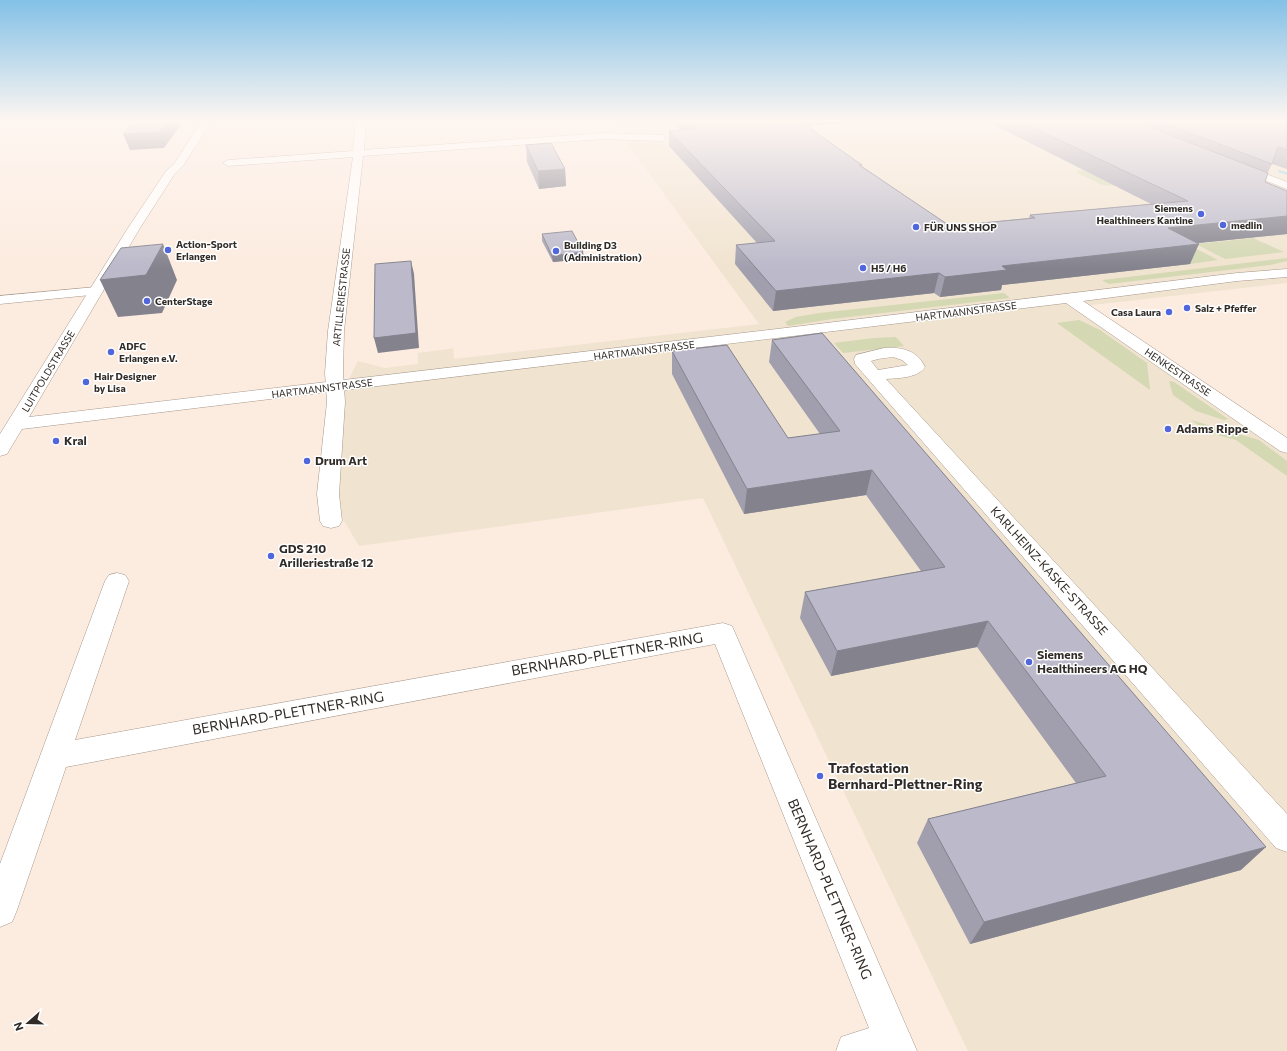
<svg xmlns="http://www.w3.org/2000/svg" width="1287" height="1051" viewBox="0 0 1287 1051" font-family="Commissioner,sans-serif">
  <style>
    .commercial { fill: #eee3ce }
    .industrial { fill: #f0e3cf }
    .green { fill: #d4d8b3 }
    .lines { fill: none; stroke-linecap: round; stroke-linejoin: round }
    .stream { fill: #8dd4e5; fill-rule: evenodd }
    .street-casing { stroke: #a7988d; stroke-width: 1 }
    .secondary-casing { stroke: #a7988d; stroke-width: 1 }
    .street { fill: #fff; fill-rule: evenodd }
    .secondary { fill: #fff; fill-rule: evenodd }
    .wall { fill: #a19fae }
    .shaded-wall { fill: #83828d }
    .building { fill: #bbb9ca; stroke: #83828d }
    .poi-dot { fill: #5266dc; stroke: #fff; stroke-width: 1.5 }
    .labels { text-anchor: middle; stroke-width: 3; stroke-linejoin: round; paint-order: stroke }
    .far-poi-label { font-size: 10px; font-weight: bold; fill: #312b27; stroke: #fff; text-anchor: start }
    .far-street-label { font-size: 10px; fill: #312b27; stroke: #fff }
    .poi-label { font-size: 12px; font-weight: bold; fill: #312b27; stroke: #fff; text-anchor: start }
    .street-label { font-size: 12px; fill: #312b27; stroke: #fff }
    .near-street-label { font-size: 14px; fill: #312b27; stroke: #fff }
    .near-poi-label { font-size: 14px; font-weight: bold; fill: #312b27; stroke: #fff; text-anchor: start }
  </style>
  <rect width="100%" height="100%" fill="#fcebdf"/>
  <!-- commercial -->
  <polygon class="commercial" points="616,122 866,122 629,139"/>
  <!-- industrial -->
  <polygon class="industrial" points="866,122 1287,122 1287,283 1083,306 1287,446 1287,1051 968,1051 703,498 359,546 337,509 345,387 358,361 385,368 418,364 418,353 449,349 453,348 454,359 759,324 626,142 629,139"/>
  <!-- green -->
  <g class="green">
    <polygon points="1083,170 1116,186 1102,185 1079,174 1076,171"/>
    <polygon points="1118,225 1191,246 1218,260 1190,264"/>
    <polygon points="1253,238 1284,252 1225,259 1196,244"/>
    <polygon points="1287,258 1287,261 1270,265 1109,284 1103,281 1103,280"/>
    <polygon points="1004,293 1010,298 832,319 788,326 785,322 796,317 819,313"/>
    <polygon points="1079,320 1100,330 1147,363 1150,390 1057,323"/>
    <polygon points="896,337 904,346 843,353 834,343 874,338"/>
    <polygon points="1169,381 1174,382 1228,419 1224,420 1196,411 1173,395"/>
    <polygon points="1191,420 1259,440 1287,461 1287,476 1236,440 1210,433"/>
  </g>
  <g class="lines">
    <!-- stream -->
    <polygon class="stream" points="1278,170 1287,172 1287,175 1278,172"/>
    <!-- street casing -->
    <g class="street-casing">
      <g id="street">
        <polygon points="356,122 366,122 364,150 604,133 662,135 667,138 662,141 604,139 363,156 344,331 343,373 345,402 339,494 342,521 339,526 331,528 323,526 320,521 317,494 327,402 325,373 328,331 353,157 228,166 223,163 228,160 353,151"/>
        <polygon points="96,287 101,288 103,291 101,294 0,304 0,296"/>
        <path d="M 884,348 C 902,347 917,350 925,367 C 918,378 899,378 886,379 L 1287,814 L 1287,852 L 1276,848 L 855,364 L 854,359 L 856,355 ZM 893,357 L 902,360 L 908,365 L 878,370 L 871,361 L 878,359 Z"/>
        <polygon points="117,573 125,575 129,581 75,740 723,623 732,626 917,1051 836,1051 841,1037 869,1028 715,644 66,767 17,910 12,922 0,927 0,864 105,581 109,575"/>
      </g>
    </g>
    <!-- secondary casing -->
    <g class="secondary-casing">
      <g id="secondary">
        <polygon points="201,122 211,122 183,166 174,175 140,228 29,417 777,329 1237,273 1287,269 1287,277 1237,281 1083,301 1287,438 1287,453 1280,451 1066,303 22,429 7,454 0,456 0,434 128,228 166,171 174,164"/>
        <polygon points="1238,163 1287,182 1287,189 1234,168 1233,166"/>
      </g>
    </g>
    <!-- street -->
    <use href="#street" class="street"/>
    <!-- secondary -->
    <use href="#secondary" class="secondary"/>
  </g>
  <!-- wall -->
  <g class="wall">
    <polygon points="673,122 847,122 847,123 807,126 862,165 862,166 950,226 1029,218 1030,215 1151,204 994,125 994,122 1287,122 1287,169 1272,164 1268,172 1265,182 1287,191 1287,234 1197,243 1190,264 1002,285 1001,290 940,297 934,293 773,311 735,264 736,245 757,243 669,146 669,131 681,130"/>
    <polygon points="526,145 565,169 566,186 539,189 527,162"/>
    <polygon points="542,234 583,252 584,259 553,262 542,241"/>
    <polygon points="772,340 1241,870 970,944 917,843 928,819 1076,783 977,647 831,676 800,618 805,592 921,571 866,495 744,514 672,374 672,351 788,438 820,434 769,362"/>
  </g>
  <!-- shaded-wall -->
  <g class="shaded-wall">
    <polygon points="167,122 183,122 164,148 130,150 123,134"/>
    <polygon points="787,122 847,122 847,123 787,127"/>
    <polygon points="565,169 566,186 539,189 538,171"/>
    <polygon points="1287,216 1287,234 1160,247 1168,228"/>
    <polygon points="163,244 177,280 162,313 118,317 100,280"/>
    <polygon points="1199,244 1190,264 1002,285 1001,290 940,297 945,277 1002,266"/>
    <polygon points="583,252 584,259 553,262 552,256"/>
    <polygon points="411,261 414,274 419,348 378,353 374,338"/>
    <polygon points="939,273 934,293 773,311 776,291"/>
    <polygon points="872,470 866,495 744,514 747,489"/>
    <polygon points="988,621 977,647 831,676 837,651"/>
    <polygon points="1266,847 1241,870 970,944 984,922"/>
  </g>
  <!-- building -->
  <g class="building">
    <polygon points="134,122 167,122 159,132 123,134"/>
    <polygon points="688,122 801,122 862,165 859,165 950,226 1035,218 1030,215 1188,201 1021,122 1137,122 1268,173 1265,182 1287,191 1287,216 1168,228 1199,244 1002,266 1007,270 945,277 939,273 776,291 736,245 775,241 669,131 695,129"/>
    <polygon points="1161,122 1287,122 1287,150 1278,147 1272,164"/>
    <polygon points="551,143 565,169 538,171 526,145"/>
    <polygon points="572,231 583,252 552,256 542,234"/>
    <polygon points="163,244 146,275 100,280 121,248"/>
    <polygon points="411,261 416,333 374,338 375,264"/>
    <polygon points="822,333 1266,847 984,922 928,819 1106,776 988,621 837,651 805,592 945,567 872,470 747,489 672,351 727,345 788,438 840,431 772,340"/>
  </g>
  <!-- sky -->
  <linearGradient id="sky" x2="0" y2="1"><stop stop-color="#83c1e7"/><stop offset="0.45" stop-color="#fef6f1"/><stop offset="1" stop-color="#fef6f1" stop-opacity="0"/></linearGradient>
  <rect width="1287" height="269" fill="url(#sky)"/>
  <!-- markers -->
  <g class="poi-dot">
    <circle cx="1201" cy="214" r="4"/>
    <circle cx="1223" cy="225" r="4"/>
    <circle cx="916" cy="227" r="4"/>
    <circle cx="168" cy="250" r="4"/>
    <circle cx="556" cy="251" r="4"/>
    <circle cx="863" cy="268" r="4"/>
    <circle cx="147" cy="301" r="4"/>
    <circle cx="1187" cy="308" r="4"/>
    <circle cx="1169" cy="312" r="4"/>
    <circle cx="111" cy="352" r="4"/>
    <circle cx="86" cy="382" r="4"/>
    <circle cx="1168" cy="429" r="4"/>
    <circle cx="56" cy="441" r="4"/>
    <circle cx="307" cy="461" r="4"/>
    <circle cx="271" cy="556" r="4"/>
    <circle cx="1029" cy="662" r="4"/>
    <circle cx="820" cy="776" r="4"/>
  </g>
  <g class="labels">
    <!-- far-poi labels -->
    <g class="far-poi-label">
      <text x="1193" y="212" text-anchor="end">Siemens<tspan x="1193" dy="12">Healthineers Kantine</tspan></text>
      <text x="1231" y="229">medlin</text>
      <text x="924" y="231">FÜR UNS SHOP</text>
      <text x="176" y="248">Action-Sport<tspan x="176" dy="12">Erlangen</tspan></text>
      <text x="564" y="249">Building D3<tspan x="564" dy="12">(Administration)</tspan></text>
      <text x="871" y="272">H5 / H6</text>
      <text x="155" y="305">CenterStage</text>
      <text x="1195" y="312">Salz + Pfeffer</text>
      <text x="1161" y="316" text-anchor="end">Casa Laura</text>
      <text x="119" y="350">ADFC<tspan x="119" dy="12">Erlangen e.V.</tspan></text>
      <text x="94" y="380">Hair Designer<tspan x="94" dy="12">by Lisa</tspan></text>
    </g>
    <!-- far-street labels -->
    <g class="far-street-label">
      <text transform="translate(341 297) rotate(-84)" y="4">ARTILLERIESTRASSE</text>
      <text transform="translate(966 311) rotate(-7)" y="4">HARTMANNSTRASSE</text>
      <text transform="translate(644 350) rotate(-7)" y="4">HARTMANNSTRASSE</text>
      <text transform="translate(48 371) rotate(-59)" y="4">LUITPOLDSTRASSE</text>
      <text transform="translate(1178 372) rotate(34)" y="4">HENKESTRASSE</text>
      <text transform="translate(322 388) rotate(-7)" y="4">HARTMANNSTRASSE</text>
    </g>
    <!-- poi labels -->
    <g class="poi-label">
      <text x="1176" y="433">Adams Rippe</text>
      <text x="64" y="445">Kral</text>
      <text x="315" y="465">Drum Art</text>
      <text x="279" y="553">GDS 210<tspan x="279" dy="14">Arilleriestraße 12</tspan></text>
      <text x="1037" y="659">Siemens<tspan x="1037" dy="14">Healthineers AG HQ</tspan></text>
    </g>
    <!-- street labels -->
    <g class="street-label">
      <text transform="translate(1049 571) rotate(48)" y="4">KARLHEINZ-KASKE-STRASSE</text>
    </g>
    <!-- near-street labels -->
    <g class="near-street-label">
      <text transform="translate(607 654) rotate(-10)" y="5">BERNHARD-PLETTNER-RING</text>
      <text transform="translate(288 713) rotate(-10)" y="5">BERNHARD-PLETTNER-RING</text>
      <text transform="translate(830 889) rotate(67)" y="5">BERNHARD-PLETTNER-RING</text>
    </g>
    <!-- near-poi labels -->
    <g class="near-poi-label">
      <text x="828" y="773">Trafostation<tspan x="828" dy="16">Bernhard-Plettner-Ring</tspan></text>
    </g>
  </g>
  <!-- north arrow -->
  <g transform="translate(28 1023) rotate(250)" stroke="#ffffff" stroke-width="3" paint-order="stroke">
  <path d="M0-3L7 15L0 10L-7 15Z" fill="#312b27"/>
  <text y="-6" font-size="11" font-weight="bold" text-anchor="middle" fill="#312b27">N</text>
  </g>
</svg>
